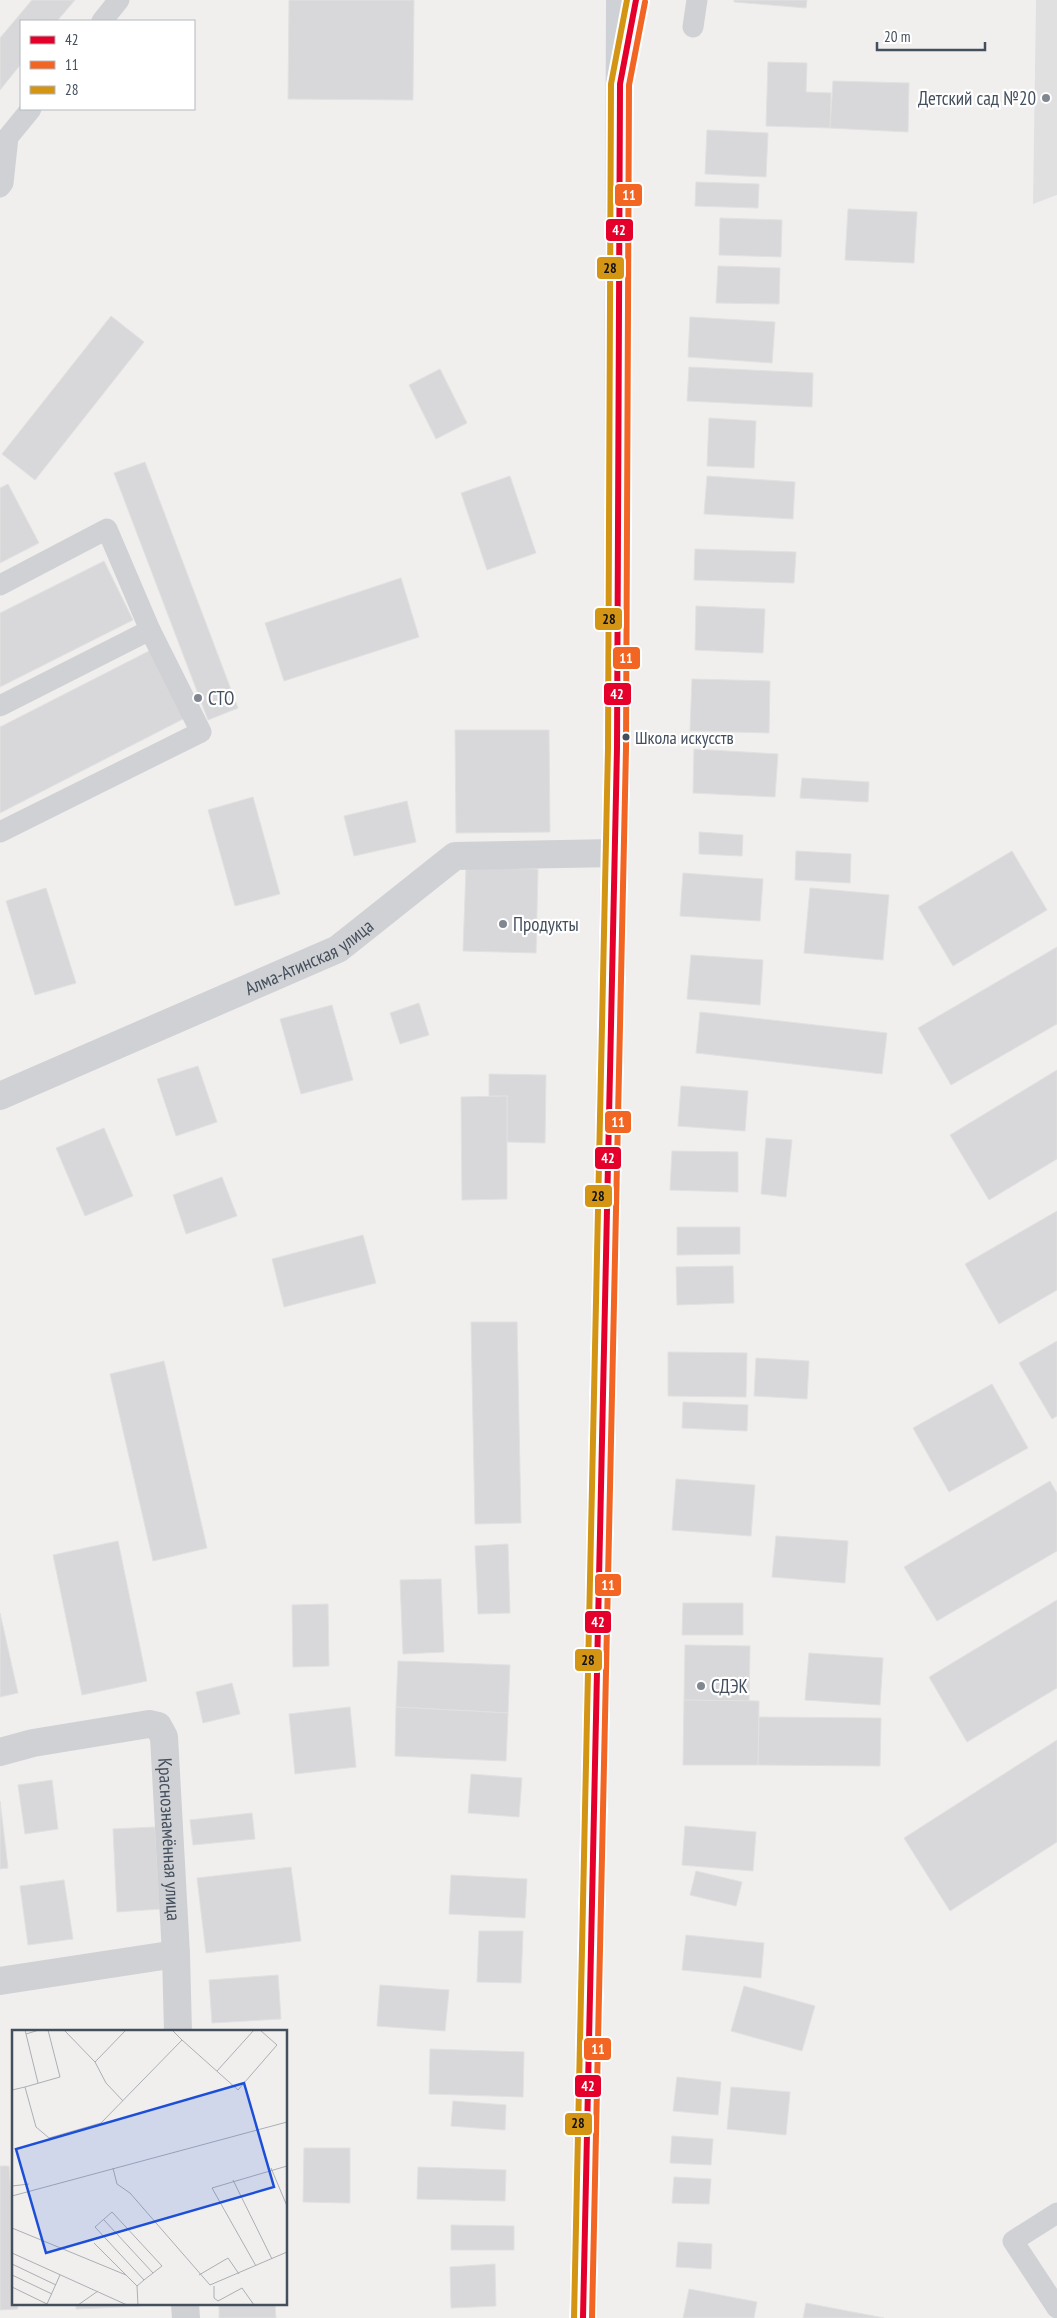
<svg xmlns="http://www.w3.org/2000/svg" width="1057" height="2318" viewBox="0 0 1057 2318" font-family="'PT Sans Narrow',sans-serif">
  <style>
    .education { fill: #e1e0e1 }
    .building { fill: #d8d8da; stroke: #e1e1e1 }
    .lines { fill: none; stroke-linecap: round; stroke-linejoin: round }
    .service { stroke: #d0d1d4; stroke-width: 21 }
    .minor { stroke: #d0d1d4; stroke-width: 28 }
    .secondary { stroke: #ced1d5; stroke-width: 28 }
    .bus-1-casing { stroke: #fff; stroke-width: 10 }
    .bus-2-casing { stroke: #fff; stroke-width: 10 }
    .bus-3-casing { stroke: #fff; stroke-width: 10 }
    .bus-1 { stroke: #e4002b; stroke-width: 6 }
    .bus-2 { stroke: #f26522; stroke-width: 6 }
    .bus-3 { stroke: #d39513; stroke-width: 6 }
    .poi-dot { fill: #808790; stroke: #fff; stroke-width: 2 }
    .bus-dot { fill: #444f5d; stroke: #fff; stroke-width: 2 }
    .labels { text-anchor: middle; stroke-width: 4.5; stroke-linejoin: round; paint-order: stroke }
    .bus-label { font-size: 18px; fill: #444f5d; stroke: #fff; text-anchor: start }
    .poi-label { font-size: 19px; fill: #444f5d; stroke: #fff; text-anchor: start }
    .street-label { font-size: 19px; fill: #444f5d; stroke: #fff }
    .inset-road { fill: none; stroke: #abafb4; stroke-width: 1 }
    .view { fill: #1d4ed8; fill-opacity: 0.15; stroke: #1d4ed8; stroke-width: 2.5 }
    .inset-edge { fill: none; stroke: #444f5d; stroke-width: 2.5 }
    .line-badge { stroke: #fff; stroke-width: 2 }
    .badge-label { font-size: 14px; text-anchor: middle; font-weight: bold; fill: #fff }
    .pale-badge-label { font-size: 14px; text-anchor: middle; font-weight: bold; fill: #111 }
  </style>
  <rect width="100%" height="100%" fill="#f0efee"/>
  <!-- education -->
  <polygon class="education" points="1036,0 1057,0 1057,195 1033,204"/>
  <!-- building -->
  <g class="building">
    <polygon points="32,0 75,0 57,21 21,21 21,64 0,90 0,38"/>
    <polygon points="289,0 414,0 413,100 288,99"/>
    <polygon points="734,0 807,0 806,8 734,2"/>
    <polygon points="768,62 807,63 806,92 831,93 830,128 766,126"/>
    <polygon points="833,81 909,83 908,132 830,128"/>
    <polygon points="707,130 768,133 766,177 705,174"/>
    <polygon points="696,182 759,184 758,208 695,206"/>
    <polygon points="848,209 917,212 914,263 845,260"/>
    <polygon points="720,218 782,220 781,257 719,255"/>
    <polygon points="718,266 780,268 779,304 716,303"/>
    <polygon points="111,316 144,342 35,480 2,454"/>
    <polygon points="690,317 775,322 772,363 688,357"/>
    <polygon points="689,367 813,373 812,407 687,401"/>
    <polygon points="440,369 467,423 436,439 409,385"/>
    <polygon points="709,418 756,421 754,468 707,466"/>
    <polygon points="145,462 238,708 208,720 114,473"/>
    <polygon points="510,476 536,553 487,570 461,493"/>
    <polygon points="707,476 795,482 793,519 704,514"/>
    <polygon points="8,484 39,543 0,563 0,488"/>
    <polygon points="695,549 796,552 794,583 694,580"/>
    <polygon points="104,561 133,620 0,687 0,613"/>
    <polygon points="401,578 419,637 284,681 265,623"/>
    <polygon points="696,606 765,609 763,653 695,650"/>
    <polygon points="151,650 185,718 0,813 0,727"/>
    <polygon points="692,679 770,681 769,733 690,731"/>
    <polygon points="455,730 549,730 550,832 456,833"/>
    <polygon points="694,749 778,754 775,797 693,793"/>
    <polygon points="802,778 869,782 868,802 800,798"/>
    <polygon points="253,797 280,894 235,906 208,810"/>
    <polygon points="407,801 416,842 354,856 344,816"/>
    <polygon points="699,832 743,835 742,856 699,854"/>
    <polygon points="796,851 851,854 850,883 795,880"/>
    <polygon points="1012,851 1047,910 953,966 918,907"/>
    <polygon points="466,868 538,869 536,953 463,951"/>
    <polygon points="683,873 763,879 760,921 680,916"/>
    <polygon points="46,888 76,983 35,995 6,901"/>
    <polygon points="810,888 889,895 883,960 804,953"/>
    <polygon points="1057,947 1057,1024 951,1085 918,1028"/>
    <polygon points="691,955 763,960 760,1005 687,999"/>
    <polygon points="419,1003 429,1035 400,1044 390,1013"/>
    <polygon points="332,1005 353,1080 301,1094 280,1019"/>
    <polygon points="700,1012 887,1033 882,1074 696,1053"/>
    <polygon points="198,1066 217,1122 176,1136 157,1079"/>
    <polygon points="1057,1070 1057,1159 989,1200 950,1135"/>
    <polygon points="489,1074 546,1075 545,1143 507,1142 507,1096 489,1096"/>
    <polygon points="681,1086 748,1091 745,1131 678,1126"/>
    <polygon points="507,1096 507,1199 462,1200 461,1097"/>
    <polygon points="104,1128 133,1196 85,1216 56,1148"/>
    <polygon points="766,1138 792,1140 786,1197 761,1194"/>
    <polygon points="672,1151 738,1152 738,1192 670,1190"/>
    <polygon points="222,1177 237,1216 186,1234 173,1195"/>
    <polygon points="1057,1211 1057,1290 999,1324 965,1264"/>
    <polygon points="677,1227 740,1227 740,1254 677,1255"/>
    <polygon points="363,1235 376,1283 284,1307 272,1259"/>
    <polygon points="733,1266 734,1303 677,1305 676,1267"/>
    <polygon points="471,1322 517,1322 521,1523 475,1524"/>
    <polygon points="1057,1341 1057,1416 1052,1419 1019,1363"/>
    <polygon points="668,1352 747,1353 746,1397 668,1396"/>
    <polygon points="756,1358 809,1361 807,1399 754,1396"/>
    <polygon points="164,1361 207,1548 153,1561 110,1374"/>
    <polygon points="992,1384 1028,1448 949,1492 913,1428"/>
    <polygon points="683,1402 748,1405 747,1431 682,1428"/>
    <polygon points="676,1479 755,1485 751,1536 672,1530"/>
    <polygon points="1050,1481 1057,1493 1057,1551 937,1621 904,1567"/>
    <polygon points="776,1536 848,1541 845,1583 772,1577"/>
    <polygon points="118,1541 147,1681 82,1695 53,1555"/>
    <polygon points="508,1544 510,1613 478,1614 475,1546"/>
    <polygon points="441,1579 444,1652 403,1654 400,1580"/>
    <polygon points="1057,1600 1057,1688 967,1742 929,1677"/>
    <polygon points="683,1603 743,1603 743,1635 682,1635"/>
    <polygon points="328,1604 329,1666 293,1667 292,1605"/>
    <polygon points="0,1613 18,1693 0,1697"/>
    <polygon points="685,1645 750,1646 749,1701 684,1700"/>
    <polygon points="809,1653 883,1658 880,1705 805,1700"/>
    <polygon points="398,1661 510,1665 508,1713 396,1707"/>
    <polygon points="232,1683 240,1714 203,1723 196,1692"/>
    <polygon points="684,1700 759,1701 758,1765 683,1765"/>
    <polygon points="350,1707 356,1767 295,1774 289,1714"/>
    <polygon points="396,1707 508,1713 506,1761 395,1756"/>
    <polygon points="759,1717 881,1718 880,1766 758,1765"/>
    <polygon points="1057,1740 1057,1842 950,1911 904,1838"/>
    <polygon points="471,1774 522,1778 519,1817 468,1813"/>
    <polygon points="52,1780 58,1829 25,1834 18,1785"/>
    <polygon points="0,1801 8,1868 0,1869"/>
    <polygon points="252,1813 255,1839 193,1845 190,1820"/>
    <polygon points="685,1826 756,1832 753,1871 682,1865"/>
    <polygon points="155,1827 160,1909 117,1912 113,1829"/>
    <polygon points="291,1867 301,1941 206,1953 197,1878"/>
    <polygon points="696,1871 742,1882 736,1906 690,1895"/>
    <polygon points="451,1875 527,1879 525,1918 449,1914"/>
    <polygon points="64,1880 73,1939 28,1945 20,1886"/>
    <polygon points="479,1931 523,1931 521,1983 477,1982"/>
    <polygon points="686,1935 764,1943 761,1978 682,1970"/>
    <polygon points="278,1975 281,2019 212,2023 209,1980"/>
    <polygon points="380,1985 449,1990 445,2031 377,2026"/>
    <polygon points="744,1986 815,2006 802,2051 731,2031"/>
    <polygon points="430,2049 524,2052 523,2097 429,2094"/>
    <polygon points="677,2077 721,2082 718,2115 673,2111"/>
    <polygon points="731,2087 790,2092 786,2135 727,2129"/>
    <polygon points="453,2101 506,2105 505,2130 451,2126"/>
    <polygon points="672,2136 713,2139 711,2165 670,2163"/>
    <polygon points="304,2148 350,2148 350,2203 303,2202"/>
    <polygon points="0,2166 9,2166 14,2245 14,2304 17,2304 18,2309 0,2310"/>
    <polygon points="418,2167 506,2170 505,2201 417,2199"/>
    <polygon points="674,2177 711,2179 709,2204 672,2203"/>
    <polygon points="451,2225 514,2226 514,2250 451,2250"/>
    <polygon points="678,2242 712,2244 711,2269 676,2267"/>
    <polygon points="495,2264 496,2306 451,2308 450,2267"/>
    <polygon points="689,2289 757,2302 754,2318 683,2318"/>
    <polygon points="806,2303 884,2318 803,2318"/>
    <polygon points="76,2304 141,2304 141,2306 76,2309"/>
    <polygon points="219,2304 275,2304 276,2318 219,2318"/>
  </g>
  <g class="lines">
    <!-- service -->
    <g class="service">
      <polyline points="102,21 119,0"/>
      <polyline points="693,27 697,0"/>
      <polyline points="0,187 3,183 8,137 31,109"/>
      <polyline points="0,585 107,529 150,630 201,732 0,832"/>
      <polyline points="0,706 150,630"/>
      <polyline points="1057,2213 1013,2241 1057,2308"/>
    </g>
    <!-- minor -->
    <g class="minor">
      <path id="s1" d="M 0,1096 L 338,949 L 455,856 L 615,853"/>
      <path id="s2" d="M 0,1752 L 33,1743 L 149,1724 L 158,1726 L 164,1737 L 176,1954 L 178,2032"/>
      <polyline points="0,1981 176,1954"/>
      <polyline points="185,2304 186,2318"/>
    </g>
    <!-- secondary -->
    <polyline class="secondary" points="583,2318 617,748 620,0"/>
    <!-- bus-1 casing -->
    <g class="bus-1-casing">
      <polyline id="bus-1" points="583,2318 617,748 620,84 636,0"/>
    </g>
    <!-- bus-2 casing -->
    <g class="bus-2-casing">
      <polyline id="bus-2" points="592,2318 626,748 629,85 645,2"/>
    </g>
    <!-- bus-3 casing -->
    <g class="bus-3-casing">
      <polyline id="bus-3" points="574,2318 608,748 611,84 627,0"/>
    </g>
    <!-- bus-1 -->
    <use href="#bus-1" class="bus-1"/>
    <!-- bus-2 -->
    <use href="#bus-2" class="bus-2"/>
    <!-- bus-3 -->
    <use href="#bus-3" class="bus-3"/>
  </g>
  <!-- markers -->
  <g class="poi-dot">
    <circle cx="1046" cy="98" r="5"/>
    <circle cx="198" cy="698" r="5"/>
    <circle cx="503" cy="924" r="5"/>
    <circle cx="701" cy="1686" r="5"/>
  </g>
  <circle class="bus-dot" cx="626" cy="737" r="4.5"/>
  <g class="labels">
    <!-- bus labels -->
    <g class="bus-label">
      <text x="635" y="744">Школа искусств</text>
    </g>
    <!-- poi labels -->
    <g class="poi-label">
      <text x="1036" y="105" text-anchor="end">Детский сад №20</text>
      <text x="208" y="705">СТО</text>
      <text x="513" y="931">Продукты</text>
      <text x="711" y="1693">СДЭК</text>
    </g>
    <!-- street labels -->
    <g class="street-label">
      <text dy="7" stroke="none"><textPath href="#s1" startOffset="339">Алма-Атинская улица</textPath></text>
      <text dy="7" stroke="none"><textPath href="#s2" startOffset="276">Краснознамённая улица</textPath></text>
    </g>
  </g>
  <!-- overview -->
  <g transform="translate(12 2030)">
    <rect width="275" height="275" fill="#f0efee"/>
    <path class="inset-road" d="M 13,0 L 14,4 L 27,0M 52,0 L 83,32 L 94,53 L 111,71M 14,4 L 26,53M 170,10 L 226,60 L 265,15 L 248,0M 83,32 L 114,0M 205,41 L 242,0M 13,57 L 48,47 L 36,0M 0,60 L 13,57 L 24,97 L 37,108 L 89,93 L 170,10 L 160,0M 101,138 L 105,154 L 118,163 L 198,255 L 275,222M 259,138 L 275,176M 221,150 L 260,229M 0,156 L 17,154M 0,166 L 275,92M 92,190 L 141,243M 0,198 L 114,245M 82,213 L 125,256 L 126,275M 0,223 L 115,275M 0,234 L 44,255M 244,236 L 200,158 L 275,136M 0,245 L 40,264M 187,245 L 216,228 L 227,244M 125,256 L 132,250 L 150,236 L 100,182 L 83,197 L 132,250M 202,256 L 202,268 L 206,271 L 230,258 L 242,275M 0,257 L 35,274 L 48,245M 66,275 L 86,261"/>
    <path class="view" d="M 232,53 L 262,157 L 34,223 L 4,119 Z"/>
    <rect width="275" height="275" class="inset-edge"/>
  </g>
  <g class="line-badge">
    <rect x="614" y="183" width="29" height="24" rx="5" fill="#f26522"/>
    <rect x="605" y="218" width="29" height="24" rx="5" fill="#e4002b"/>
    <rect x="596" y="256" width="29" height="24" rx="5" fill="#d39513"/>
    <rect x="594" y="607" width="29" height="24" rx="5" fill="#d39513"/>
    <rect x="612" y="646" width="29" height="24" rx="5" fill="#f26522"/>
    <rect x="603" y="682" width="29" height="24" rx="5" fill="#e4002b"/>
    <rect x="604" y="1110" width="28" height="24" rx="5" fill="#f26522"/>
    <rect x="594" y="1146" width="28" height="24" rx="5" fill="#e4002b"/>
    <rect x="584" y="1184" width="29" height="24" rx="5" fill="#d39513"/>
    <rect x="594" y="1573" width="28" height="24" rx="5" fill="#f26522"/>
    <rect x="584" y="1610" width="28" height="24" rx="5" fill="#e4002b"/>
    <rect x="574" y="1648" width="29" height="24" rx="5" fill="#d39513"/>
    <rect x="583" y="2037" width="29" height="24" rx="5" fill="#f26522"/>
    <rect x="574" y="2074" width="28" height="24" rx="5" fill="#e4002b"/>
    <rect x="564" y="2112" width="29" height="24" rx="5" fill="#d39513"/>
  </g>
  <g class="badge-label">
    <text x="629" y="200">11</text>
    <text x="619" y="235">42</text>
    <text x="626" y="663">11</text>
    <text x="617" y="699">42</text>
    <text x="618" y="1127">11</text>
    <text x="608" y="1163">42</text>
    <text x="608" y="1590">11</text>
    <text x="598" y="1627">42</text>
    <text x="598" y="2054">11</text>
    <text x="588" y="2091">42</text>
  </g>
  <g class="pale-badge-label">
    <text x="610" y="273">28</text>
    <text x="609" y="624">28</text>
    <text x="598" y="1201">28</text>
    <text x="588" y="1665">28</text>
    <text x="578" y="2128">28</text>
  </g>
  <!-- legend -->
  <rect x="20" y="20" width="175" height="90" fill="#ffffff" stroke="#b4b9be"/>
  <rect x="30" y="36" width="25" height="8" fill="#e4002b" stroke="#b4b9be"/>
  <text x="65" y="45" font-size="15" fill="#444f5d">42</text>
  <rect x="30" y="61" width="25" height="8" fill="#f26522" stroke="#b4b9be"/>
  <text x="65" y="70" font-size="15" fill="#444f5d">11</text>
  <rect x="30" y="86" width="25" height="8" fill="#d39513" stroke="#b4b9be"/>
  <text x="65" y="95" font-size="15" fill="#444f5d">28</text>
  <!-- scale -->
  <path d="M877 42v8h108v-8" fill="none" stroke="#444f5d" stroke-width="2.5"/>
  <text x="884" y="42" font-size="15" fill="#444f5d" stroke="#ffffff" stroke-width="4" paint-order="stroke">20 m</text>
</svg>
